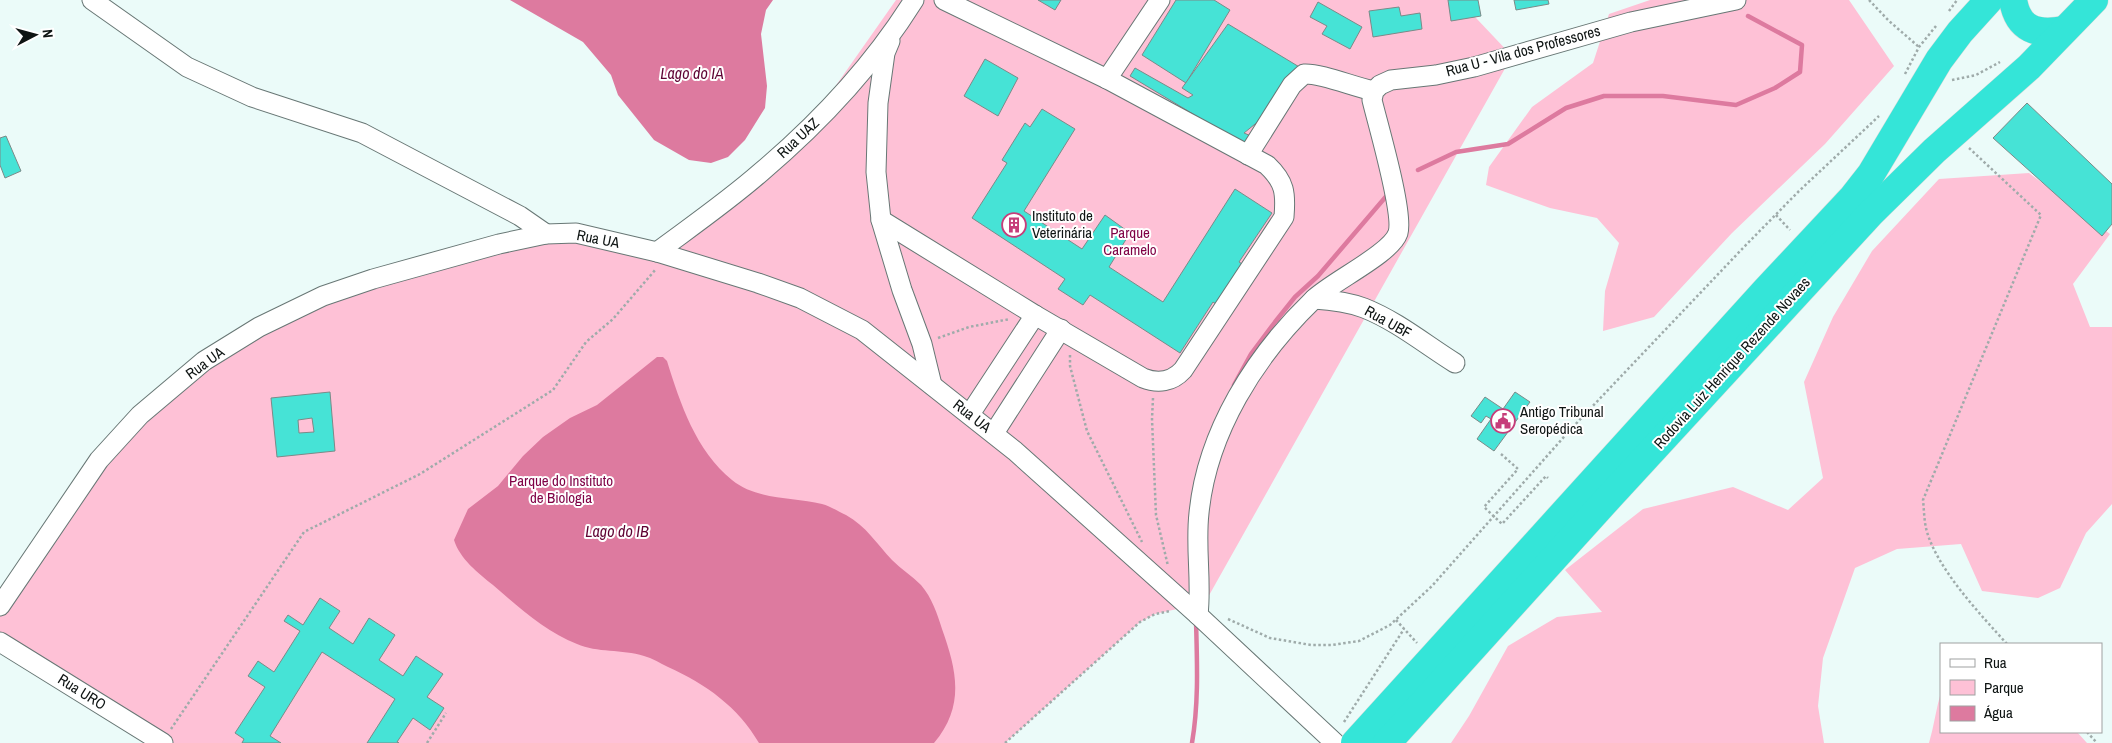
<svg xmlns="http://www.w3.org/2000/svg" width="2112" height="743" viewBox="0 0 2112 743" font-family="'Archivo Narrow',sans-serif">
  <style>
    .green { fill: #fec1d6 }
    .water { fill: #dd7a9f }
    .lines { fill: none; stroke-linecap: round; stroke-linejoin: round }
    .stream { stroke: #dd7a9f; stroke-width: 4.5 }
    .building { fill: #46e3d6; stroke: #7b8a88; fill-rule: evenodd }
    .minor-casing { stroke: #687775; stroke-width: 21 }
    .highway-casing { stroke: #d8d9d9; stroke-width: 29 }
    .path { stroke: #9fabaa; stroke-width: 2.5; stroke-dasharray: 2.5 2.5; stroke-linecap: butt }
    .minor { stroke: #fff; stroke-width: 19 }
    .highway { stroke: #34e5d8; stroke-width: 28 }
    .labels { text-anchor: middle; stroke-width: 4; stroke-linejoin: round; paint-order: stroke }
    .street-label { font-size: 15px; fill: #0e1413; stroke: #fff }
    .poi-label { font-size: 15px; fill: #0e1413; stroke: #fff; text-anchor: start }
    .park-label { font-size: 15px; fill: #7f0045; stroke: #fff }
    .water-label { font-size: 16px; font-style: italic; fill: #5f0333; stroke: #fff }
  </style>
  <rect width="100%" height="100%" fill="#ebfbf9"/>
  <!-- green -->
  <g class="green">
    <polygon points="896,0 1459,0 1512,56 1198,615 1095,529 1177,609 1155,614 1140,622 1005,743 163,743 0,642 0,606 99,460 204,361 323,296 546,234 657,252 818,111"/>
    <polygon points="1650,0 1849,0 1894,66 1825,144 1732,233 1654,317 1603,331 1605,291 1619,243 1597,218 1550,208 1486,185 1489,167 1532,107 1593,63 1609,14"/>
    <polygon points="2029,173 2110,234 2073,284 2090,327 2112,327 2112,504 2086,533 2060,588 2038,598 1982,591 1961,544 1897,549 1855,568 1823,658 1818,706 1824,743 1451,743 1469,716 1508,646 1557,617 1602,612 1565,570 1643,509 1733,487 1788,510 1823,478 1804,382 1833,317 1872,251 1939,179"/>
    <path d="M 1941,692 L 1941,732 L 2077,732 L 2087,743 L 1929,743 C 1934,726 1936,709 1941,692 Z"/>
  </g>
  <!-- water -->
  <g class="water">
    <polygon points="510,0 773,0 766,10 761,34 767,86 765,108 745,140 728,157 711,163 689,160 654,140 618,95 611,75 583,42"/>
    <path d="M 657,357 L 663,357 L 667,361 C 680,403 696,451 732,480 C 756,500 793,497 822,504 C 830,506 839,512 846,515 C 866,526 877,544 892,560 C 901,569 912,576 921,585 C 932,598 937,613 942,629 C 957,671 965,706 934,743 L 759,743 C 738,707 706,684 668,667 C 660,663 652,658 644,656 C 622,649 597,653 577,644 C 546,632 518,607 493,585 C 478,573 460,559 454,540 L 468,509 L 498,486 L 523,456 L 543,437 L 570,418 L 597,405 Z"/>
  </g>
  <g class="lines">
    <!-- stream -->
    <g class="stream">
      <polyline points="1418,170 1456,152 1508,144 1566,108 1604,96 1663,96 1736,105 1775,88 1800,72 1802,45 1748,16"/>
      <polyline points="1234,385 1251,354 1275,322 1295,297 1318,276 1389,193"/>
      <path d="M 1192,743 C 1199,702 1197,661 1196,620"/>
    </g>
  </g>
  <!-- building -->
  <g class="building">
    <polygon points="1038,0 1061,0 1055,10"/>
    <polygon points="1176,0 1214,0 1230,10 1186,83 1142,55"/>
    <polygon points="1448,0 1478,0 1481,16 1451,21"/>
    <polygon points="1514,0 1548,0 1549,4 1516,10"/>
    <polygon points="1318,2 1362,27 1350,49 1322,34 1327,26 1310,17"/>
    <polygon points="1399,7 1401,16 1420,13 1422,29 1373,37 1369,11"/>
    <polygon points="1228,24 1301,68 1260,120 1244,133 1251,136 1246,146 1130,76 1135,68 1188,98 1193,95 1182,88"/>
    <polygon points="985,59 1018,78 998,116 964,96"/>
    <polygon points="2027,103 2112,184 2112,224 2102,236 1993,138"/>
    <polygon points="1042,109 1075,129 1024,211 1082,249 1105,215 1130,233 1109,267 1163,302 1235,189 1272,213 1239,262 1244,265 1219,306 1213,302 1180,353 1090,295 1083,305 1058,289 1065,279 972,218 1007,163 1002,160 1025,123 1030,127"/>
    <polygon points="6,136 21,171 5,178 0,165 0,138"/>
    <path d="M 330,392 L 335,451 L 277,457 L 271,398 ZM 312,418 L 314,432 L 299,433 L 298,420 Z"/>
    <polygon points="1515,392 1530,402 1494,451 1477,439 1491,419 1486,416 1481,423 1471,416 1485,397 1503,409"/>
    <polygon points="320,598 340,611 329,628 353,644 369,618 395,635 379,660 403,676 416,656 443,674 427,697 444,708 430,730 413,718 397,742 399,743 367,743 395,699 322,652 270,736 281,743 242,743 244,739 235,733 265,687 248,676 258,661 274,672 300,631 284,621 288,615 303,625"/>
  </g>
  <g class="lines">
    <!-- minor casing -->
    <g class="minor-casing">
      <g id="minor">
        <polyline points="92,0 187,67 252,97 362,133 520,216 546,234"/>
        <polyline points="890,41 885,53 878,103 876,172 881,220 902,290 922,344 932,385"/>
        <polyline points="1107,79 1160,0"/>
        <path d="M 1248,155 L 1292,85 L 1304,74 C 1321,73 1354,87 1374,91"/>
        <path d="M 881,220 L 1035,315 L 1143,378 C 1158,384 1172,382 1183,370 L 1284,217 C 1286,193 1285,182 1267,165 L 1107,79 L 944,0"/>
        <path d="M 657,252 C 692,226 728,201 760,173 C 818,124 874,64 914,0"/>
        <path d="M 1314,299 C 1331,300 1348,302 1364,308 C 1397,321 1426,345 1455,363"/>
        <polyline points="970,414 1035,315"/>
        <polyline points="994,433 1061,329"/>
        <polyline points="0,606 99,460 140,415 204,361 259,327 323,296 373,279 499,244 546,234 576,233 657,252 758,283 800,298 862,330 1015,451 1198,615 1335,743"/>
        <path d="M 1198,615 C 1202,581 1195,548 1199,513 C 1207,432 1255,356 1313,300 C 1331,282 1391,254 1398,233 C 1404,213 1378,125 1372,100 L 1374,91 L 1380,85 L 1391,80 L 1436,75 L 1474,67 L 1631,22 L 1736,0"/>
        <polyline points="0,642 163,743"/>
      </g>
    </g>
    <!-- highway casing -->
    <g class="highway-casing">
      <g id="highway">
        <path d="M 2013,0 C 2018,30 2037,35 2064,30"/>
        <polyline points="1355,743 1766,290 1853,197 1871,174 1939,60 1960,32 1989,0"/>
        <polyline points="1387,743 1603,504 1871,213 1934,151 2029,67 2094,0"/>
      </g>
    </g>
    <!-- path -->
    <g class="path">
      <polyline points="1869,0 1889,21 1919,47"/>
      <polyline points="1949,11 1957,0"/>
      <polyline points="1905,74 1919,47 1936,26"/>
      <polyline points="1952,80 1976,75 2000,62"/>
      <path d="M 1969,148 L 2041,215 L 1923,500 C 1924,509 1924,519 1926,528 C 1935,567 1981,615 2007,644"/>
      <polyline points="1776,215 1790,230"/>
      <polyline points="938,338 969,327 1010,319"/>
      <polyline points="1070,355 1070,366 1087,431 1142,542"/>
      <polyline points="1153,398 1152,419 1156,515 1168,566"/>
      <polyline points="1501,454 1518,469 1484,507 1502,524 1546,476 1548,478"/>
      <polyline points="1228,619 1270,638 1311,645 1332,645 1359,641 1390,625 1432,586 1570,430 1743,248 1799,191 1879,116"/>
      <polyline points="1396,620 1417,643"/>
      <polyline points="1344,722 1404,629"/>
      <polyline points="171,729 304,532 420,474 553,390 586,342 613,319 656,269"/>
      <polyline points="2087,732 2097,743"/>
      <polyline points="427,743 446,713"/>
      <polyline points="1005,743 1140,622 1155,614 1170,611"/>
    </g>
    <!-- minor -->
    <use href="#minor" class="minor"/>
    <!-- highway -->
    <use href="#highway" class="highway"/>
  </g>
  <!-- icons -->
  <defs>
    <g id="building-ring" transform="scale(1.25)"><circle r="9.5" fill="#fff" stroke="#c63d7a" stroke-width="1.5"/><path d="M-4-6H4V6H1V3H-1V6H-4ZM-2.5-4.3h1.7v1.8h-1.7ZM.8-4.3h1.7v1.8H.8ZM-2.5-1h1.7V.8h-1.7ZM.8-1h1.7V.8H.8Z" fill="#c63d7a"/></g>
    <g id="civic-ring" transform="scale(1.25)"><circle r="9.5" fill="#fff" stroke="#c63d7a" stroke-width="1.5"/><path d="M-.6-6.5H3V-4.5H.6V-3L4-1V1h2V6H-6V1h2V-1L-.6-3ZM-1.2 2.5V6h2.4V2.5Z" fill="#c63d7a"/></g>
  </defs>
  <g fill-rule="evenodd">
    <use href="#building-ring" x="1014" y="225"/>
    <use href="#civic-ring" x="1503" y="421"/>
  </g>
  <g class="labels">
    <!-- street labels -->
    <g class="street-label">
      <text transform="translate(1523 51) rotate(-15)" y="5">Rua U - Vila dos Professores</text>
      <text transform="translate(798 138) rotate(-43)" y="5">Rua UAZ</text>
      <text transform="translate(598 239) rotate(11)" y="5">Rua UA</text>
      <text transform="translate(1388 322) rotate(29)" y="5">Rua UBF</text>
      <text transform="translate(205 363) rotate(-36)" y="5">Rua UA</text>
      <text transform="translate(1732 363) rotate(-48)" y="5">Rodovia Luiz Henrique Rezende Novaes</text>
      <text transform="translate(972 416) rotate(38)" y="5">Rua UA</text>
      <text transform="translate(82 692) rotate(32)" y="5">Rua URO</text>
    </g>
    <!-- poi labels -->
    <g class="poi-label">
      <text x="1032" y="221">Instituto de<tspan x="1032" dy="17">Veterinária</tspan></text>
      <text x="1520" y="417">Antigo Tribunal<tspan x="1520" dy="17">Seropédica</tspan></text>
    </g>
    <!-- park labels -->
    <g class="park-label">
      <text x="1130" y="238">Parque<tspan x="1130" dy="17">Caramelo</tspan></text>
      <text x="561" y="486">Parque do Instituto<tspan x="561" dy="17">de Biologia</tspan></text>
    </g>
    <!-- water labels -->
    <g class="water-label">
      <text x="692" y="79">Lago do IA</text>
      <text x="617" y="537">Lago do IB</text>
    </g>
  </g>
  <!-- legend -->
  <rect x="1940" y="643" width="162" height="90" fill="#ffffff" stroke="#9fa1a1"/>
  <rect x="1950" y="659" width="25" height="8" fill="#ffffff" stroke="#9fa1a1"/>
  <text x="1984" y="668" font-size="15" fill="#0e1413">Rua</text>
  <rect x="1950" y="680" width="25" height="15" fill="#fec1d6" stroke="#9fa1a1"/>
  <text x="1984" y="693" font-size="15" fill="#0e1413">Parque</text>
  <rect x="1950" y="706" width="25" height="15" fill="#dd7a9f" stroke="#9fa1a1"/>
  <text x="1984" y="718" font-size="15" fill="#0e1413">Água</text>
  <!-- north arrow -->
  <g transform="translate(35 35) rotate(84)" stroke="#ffffff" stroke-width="4" paint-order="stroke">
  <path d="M0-4L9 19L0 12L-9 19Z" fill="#0e1413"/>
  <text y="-8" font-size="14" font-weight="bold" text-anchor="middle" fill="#0e1413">N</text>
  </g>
</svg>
